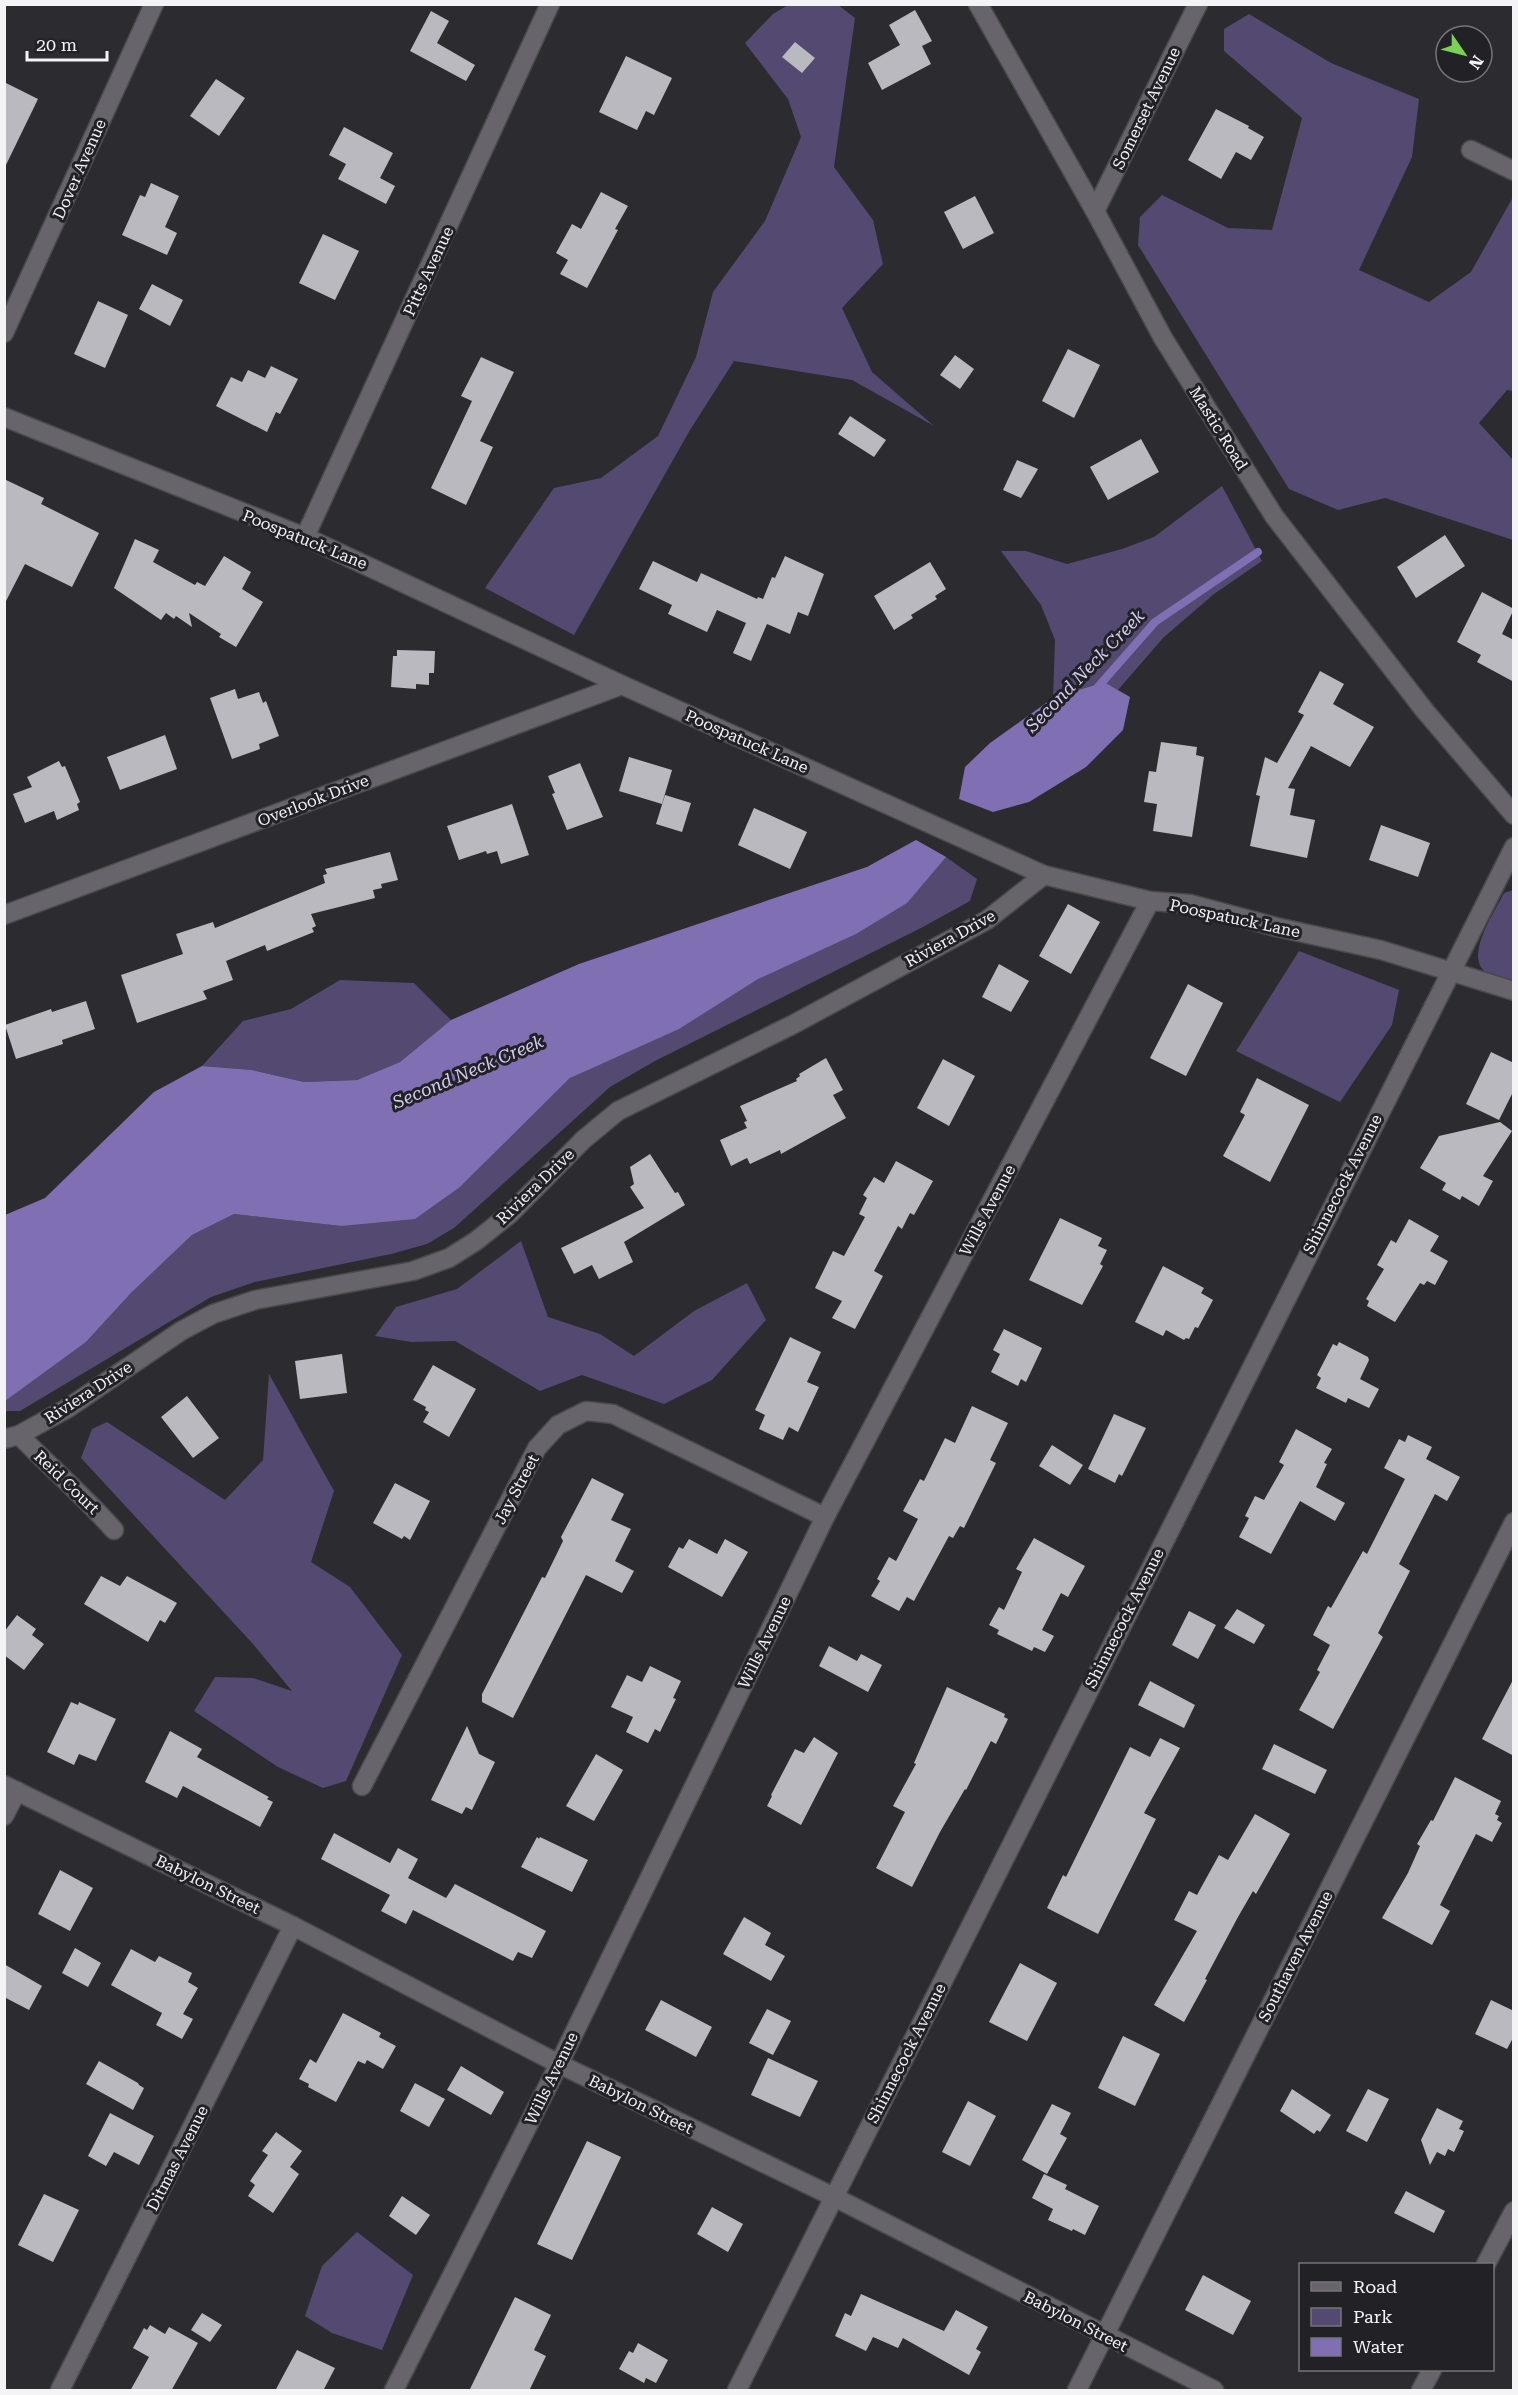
<svg xmlns="http://www.w3.org/2000/svg" width="1518" height="2395" viewBox="0 0 1518 2395" font-family="'Roboto Serif',serif">
  <style>
    .green { fill: #534971 }
    .water { fill: #816fb3 }
    .lines { fill: none; stroke-linecap: round; stroke-linejoin: round }
    .stream { stroke: #816fb3; stroke-width: 8 }
    .building { fill: #bab9bf }
    .street-casing { stroke: #4a494d; stroke-width: 21 }
    .secondary-casing { stroke: #4a494d; stroke-width: 21 }
    .street { stroke: #67656b; stroke-width: 18 }
    .secondary { stroke: #67656b; stroke-width: 18 }
    .labels { text-anchor: middle; stroke-width: 6; stroke-linejoin: round; paint-order: stroke }
    .street-label { font-size: 16px; fill: #f4f4f7; stroke: #222126 }
    .water-label { font-size: 18px; font-style: italic; fill: #d4ccf3; stroke: #222126 }
  </style>
  <rect width="100%" height="100%" fill="#2c2b2f"/>
  <!-- green -->
  <g class="green">
    <polygon points="788,5 838,5 855,18 834,167 873,220 883,264 842,308 872,372 934,426 852,380 734,361 690,430 574,635 485,588 554,488 601,478 658,436 696,357 713,292 765,221 801,137 788,99 745,43 773,14"/>
    <polygon points="1249,14 1331,63 1419,99 1412,157 1359,270 1429,302 1471,272 1513,197 1513,391 1507,390 1479,423 1513,460 1513,540 1385,498 1338,510 1289,489 1138,245 1140,217 1162,195 1228,228 1272,230 1302,118 1224,51 1224,29"/>
    <polygon points="1222,486 1262,561 1214,594 1163,638 1118,690 1103,682 1053,698 1055,640 1041,605 1001,551 1026,551 1067,564 1122,549 1154,537"/>
    <polygon points="916,840 946,857 977,879 970,901 921,928 655,1061 610,1087 454,1228 427,1244 391,1254 255,1282 211,1297 20,1411 5,1411 4,1401 86,1342 131,1293 192,1235 234,1214 341,1226 460,1187 570,1078 767,902 867,867"/>
    <path d="M 1513,890 L 1513,982 C 1506,979 1493,978 1487,973 C 1463,957 1495,912 1504,893 Z"/>
    <polygon points="1299,951 1399,990 1392,1025 1340,1102 1236,1051"/>
    <polygon points="340,980 414,983 451,1020 400,1062 357,1080 304,1082 252,1070 202,1066 243,1021 291,1009"/>
    <polygon points="521,1241 548,1317 600,1334 634,1356 694,1311 747,1283 766,1320 712,1380 664,1404 582,1375 540,1391 455,1341 411,1342 375,1336 396,1307 457,1289"/>
    <polygon points="269,1374 334,1491 311,1562 350,1587 402,1655 346,1781 323,1788 278,1767 194,1711 215,1677 253,1678 292,1691 253,1644 81,1458 92,1429 107,1422 225,1500 263,1460"/>
    <polygon points="357,2232 413,2275 382,2350 332,2333 305,2316 322,2266"/>
  </g>
  <!-- water -->
  <g class="water">
    <polygon points="1104,682 1130,697 1123,730 1086,767 1029,802 993,812 959,799 965,767 990,743 1053,698"/>
    <polygon points="916,840 946,857 907,903 856,934 758,979 679,1029 570,1078 460,1187 415,1219 341,1226 234,1214 192,1235 131,1293 86,1342 5,1401 5,1215 45,1198 154,1092 202,1066 252,1070 304,1082 357,1080 400,1062 451,1020 579,964 867,867"/>
  </g>
  <g class="lines">
    <!-- stream -->
    <polyline class="stream" points="1097,688 1155,622 1258,552"/>
  </g>
  <!-- building -->
  <g class="building">
    <polygon points="915,10 932,41 922,46 931,64 882,90 868,63 900,45 889,25"/>
    <polygon points="431,11 449,21 437,43 475,65 466,81 410,51"/>
    <polygon points="795,42 815,58 802,73 782,57"/>
    <polygon points="626,56 672,78 654,115 646,111 637,130 599,112"/>
    <polygon points="216,79 245,98 219,136 190,116"/>
    <polygon points="4,82 38,99 4,169"/>
    <polygon points="1216,109 1249,126 1248,128 1264,137 1251,160 1236,152 1221,179 1188,160"/>
    <polygon points="344,127 393,153 380,178 395,186 386,204 338,179 346,164 329,155"/>
    <polygon points="151,183 179,196 165,227 177,233 167,255 122,235 140,195 145,197"/>
    <polygon points="601,192 628,206 615,229 618,230 587,288 560,274 568,260 556,253 572,224 581,229"/>
    <polygon points="975,196 994,233 963,249 944,212"/>
    <polygon points="323,234 359,251 335,300 299,283"/>
    <polygon points="152,284 183,300 170,326 139,309"/>
    <polygon points="98,301 128,315 105,368 74,354"/>
    <polygon points="1068,349 1100,365 1074,418 1042,401"/>
    <polygon points="955,355 974,369 960,389 940,375"/>
    <polygon points="481,357 514,372 480,441 493,447 466,505 431,488 472,401 461,396"/>
    <polygon points="271,366 298,379 280,414 276,412 267,432 216,406 231,377 242,382 248,370 265,378"/>
    <polygon points="850,416 886,440 874,457 838,434"/>
    <polygon points="1141,439 1159,472 1108,500 1090,467"/>
    <polygon points="1017,460 1038,469 1021,498 1003,490"/>
    <polygon points="4,479 44,498 41,504 99,533 72,587 25,564 4,605"/>
    <polygon points="1445,535 1465,566 1416,598 1397,567"/>
    <polygon points="135,539 159,550 153,562 195,585 197,582 205,586 224,556 251,572 242,589 263,602 236,647 219,637 221,634 189,613 192,627 176,616 174,619 166,613 161,620 114,588"/>
    <polygon points="785,556 824,574 808,616 798,612 790,634 767,624 751,661 733,653 746,623 717,610 707,632 668,614 672,605 639,589 653,561 697,582 701,573 757,599 758,597 763,599 772,577 775,578"/>
    <polygon points="930,562 946,589 935,596 937,599 911,615 913,618 894,630 874,596"/>
    <polygon points="1482,592 1514,609 1502,634 1514,640 1514,682 1477,662 1481,655 1457,642"/>
    <polygon points="397,650 435,651 434,673 429,673 429,685 416,684 416,689 391,687 393,656 397,656"/>
    <polygon points="1320,671 1344,684 1333,704 1374,727 1350,767 1311,746 1288,788 1295,789 1290,815 1315,820 1307,858 1250,846 1260,796 1256,795 1265,757 1277,763 1304,715 1298,712"/>
    <polygon points="235,689 238,699 259,692 263,703 266,701 279,736 259,744 260,749 232,759 210,698"/>
    <polygon points="165,735 177,769 120,790 107,757"/>
    <polygon points="1161,742 1197,747 1196,755 1204,757 1192,837 1153,831 1157,804 1144,802 1149,771 1156,772"/>
    <polygon points="629,757 672,770 662,804 619,791"/>
    <polygon points="59,761 62,767 65,766 80,802 77,804 79,810 57,820 54,811 25,823 13,794 32,787 27,777"/>
    <polygon points="580,763 603,817 567,830 552,794 555,793 548,776"/>
    <polygon points="665,795 691,803 682,832 656,824"/>
    <polygon points="512,804 529,855 501,864 497,851 487,854 486,851 459,860 447,826"/>
    <polygon points="754,808 807,832 790,869 738,845"/>
    <polygon points="1381,825 1430,843 1418,877 1369,860"/>
    <polygon points="390,852 398,880 381,884 382,888 373,890 375,898 311,914 316,926 312,928 314,932 267,951 265,945 226,961 233,980 203,991 207,999 137,1023 121,975 183,954 176,934 213,922 215,928 325,883 323,875 327,874 325,869"/>
    <polygon points="1068,904 1100,922 1071,974 1039,956"/>
    <polygon points="999,964 1029,981 1011,1012 982,997"/>
    <polygon points="1188,984 1223,1003 1186,1076 1150,1058"/>
    <polygon points="86,1001 95,1029 62,1040 63,1044 16,1059 5,1025 51,1009 52,1012"/>
    <polygon points="1491,1052 1514,1063 1514,1090 1499,1120 1466,1104"/>
    <polygon points="826,1058 843,1090 833,1095 846,1118 781,1154 780,1150 750,1164 747,1158 731,1166 720,1140 747,1128 744,1122 747,1121 740,1106 797,1081 796,1079 800,1076 799,1074"/>
    <polygon points="943,1059 975,1076 949,1126 917,1108"/>
    <polygon points="1257,1078 1309,1105 1270,1182 1223,1156 1245,1115 1240,1112"/>
    <polygon points="1500,1122 1512,1131 1483,1176 1493,1181 1479,1206 1462,1196 1460,1200 1442,1190 1446,1183 1420,1168 1439,1136"/>
    <polygon points="650,1154 675,1193 678,1192 685,1205 624,1242 633,1262 599,1279 592,1265 574,1274 561,1248 644,1208 630,1187 634,1184 630,1167"/>
    <polygon points="896,1161 933,1181 914,1215 910,1213 902,1229 898,1226 874,1271 883,1276 855,1329 832,1318 842,1301 815,1288 833,1251 844,1256 865,1217 859,1214 867,1198 863,1195 874,1177 884,1183"/>
    <polygon points="1060,1218 1102,1238 1098,1246 1107,1250 1100,1264 1103,1266 1082,1305 1029,1280"/>
    <polygon points="1409,1219 1439,1236 1430,1251 1448,1261 1435,1285 1427,1281 1424,1285 1420,1283 1395,1322 1367,1306 1369,1301 1366,1299 1384,1269 1377,1265 1391,1240 1396,1243"/>
    <polygon points="1163,1266 1204,1288 1201,1293 1213,1300 1198,1328 1195,1327 1189,1339 1186,1338 1184,1340 1166,1330 1163,1336 1135,1322"/>
    <polygon points="1004,1329 1042,1348 1026,1382 1021,1379 1018,1386 991,1372 1000,1354 993,1350"/>
    <polygon points="790,1337 821,1352 807,1382 819,1387 798,1432 789,1427 783,1440 759,1429 765,1415 755,1410"/>
    <polygon points="1339,1342 1368,1357 1369,1360 1360,1379 1379,1389 1369,1408 1348,1398 1346,1403 1316,1388 1321,1378 1317,1375 1333,1344 1337,1346"/>
    <polygon points="342,1354 347,1393 300,1399 295,1361"/>
    <polygon points="433,1365 476,1389 449,1437 423,1422 429,1412 425,1410 426,1407 413,1400"/>
    <polygon points="187,1396 219,1438 193,1458 161,1417"/>
    <polygon points="972,1406 1008,1423 990,1460 996,1463 964,1528 960,1526 953,1538 949,1536 914,1601 907,1597 899,1611 871,1596 880,1581 877,1579 889,1557 896,1561 918,1519 903,1511 920,1479 924,1481 945,1438 955,1443"/>
    <polygon points="1114,1414 1146,1428 1122,1476 1119,1474 1115,1483 1088,1469"/>
    <polygon points="1296,1429 1332,1449 1324,1463 1327,1464 1316,1487 1345,1503 1335,1521 1300,1501 1271,1554 1239,1537 1249,1518 1245,1516 1255,1496 1264,1500 1284,1465 1279,1462"/>
    <polygon points="1408,1435 1432,1447 1426,1459 1460,1477 1447,1501 1435,1494 1399,1564 1410,1571 1378,1633 1383,1637 1333,1729 1299,1710 1320,1672 1317,1670 1330,1645 1313,1635 1328,1606 1331,1608 1363,1551 1367,1554 1405,1479 1384,1468 1399,1439 1405,1442"/>
    <polygon points="1052,1445 1083,1465 1070,1485 1039,1466"/>
    <polygon points="592,1478 624,1494 611,1520 631,1529 615,1561 634,1571 622,1593 586,1575 513,1718 482,1702 482,1694 542,1577 545,1578 563,1541 561,1537"/>
    <polygon points="395,1483 430,1501 410,1540 404,1536 402,1539 373,1523"/>
    <polygon points="1034,1538 1085,1566 1068,1597 1061,1593 1042,1630 1054,1636 1045,1652 1034,1647 1032,1651 997,1634 999,1630 989,1625 999,1607 1004,1610 1022,1572 1016,1569"/>
    <polygon points="689,1539 717,1554 725,1539 748,1552 722,1597 668,1567 679,1547 683,1549"/>
    <polygon points="101,1576 120,1586 127,1576 177,1603 165,1623 160,1620 148,1642 84,1604"/>
    <polygon points="1237,1609 1265,1625 1254,1644 1224,1628"/>
    <polygon points="1189,1611 1216,1625 1198,1659 1172,1645"/>
    <polygon points="17,1615 36,1629 32,1635 44,1644 24,1670 4,1655 4,1632"/>
    <polygon points="829,1646 857,1661 861,1654 882,1665 868,1692 819,1666"/>
    <polygon points="650,1666 681,1681 673,1698 676,1699 660,1732 655,1729 648,1743 626,1732 633,1717 611,1707 627,1675 642,1682"/>
    <polygon points="1514,1678 1514,1756 1482,1739"/>
    <polygon points="1150,1681 1195,1705 1184,1728 1138,1705"/>
    <polygon points="947,1687 1005,1714 1004,1717 1008,1719 996,1744 991,1741 966,1790 965,1789 940,1832 912,1887 876,1868 905,1812 893,1806 916,1764 914,1763"/>
    <polygon points="71,1702 78,1705 79,1702 116,1719 96,1761 79,1754 74,1765 47,1752"/>
    <polygon points="467,1726 479,1754 495,1762 472,1810 466,1807 462,1814 431,1800"/>
    <polygon points="170,1731 202,1749 197,1757 269,1797 267,1799 273,1802 260,1827 183,1786 177,1798 145,1782"/>
    <polygon points="814,1737 838,1753 801,1825 767,1806 772,1796 771,1795 795,1749 804,1753"/>
    <polygon points="1160,1738 1180,1748 1144,1813 1156,1819 1098,1934 1047,1908 1063,1875 1066,1877 1130,1747 1150,1757"/>
    <polygon points="1274,1744 1327,1770 1315,1794 1262,1769"/>
    <polygon points="596,1754 623,1770 594,1821 566,1806"/>
    <polygon points="1455,1777 1501,1801 1495,1814 1499,1816 1497,1820 1502,1823 1492,1842 1476,1834 1440,1905 1450,1911 1432,1945 1382,1918 1408,1873 1420,1846 1417,1844 1431,1820 1433,1821"/>
    <polygon points="1255,1814 1290,1834 1256,1894 1253,1891 1238,1917 1205,1979 1207,1980 1184,2022 1154,2005 1197,1931 1174,1920 1189,1891 1197,1895 1219,1855 1228,1860"/>
    <polygon points="334,1833 390,1863 398,1848 418,1859 408,1878 446,1898 455,1884 546,1931 532,1958 518,1952 513,1961 413,1910 406,1924 381,1911 390,1895 321,1859"/>
    <polygon points="537,1837 539,1839 540,1837 588,1860 572,1892 521,1867"/>
    <polygon points="60,1870 93,1888 70,1931 38,1914"/>
    <polygon points="744,1917 771,1933 765,1945 785,1956 771,1981 723,1954"/>
    <polygon points="75,1948 101,1963 88,1987 62,1973"/>
    <polygon points="131,1949 155,1962 159,1956 192,1973 188,1982 198,1988 183,2014 193,2019 182,2039 156,2025 162,2013 111,1985"/>
    <polygon points="1020,1963 1057,1983 1027,2041 989,2022"/>
    <polygon points="4,1964 42,1986 29,2010 4,1997"/>
    <polygon points="661,2000 712,2027 696,2057 645,2030"/>
    <polygon points="1491,2000 1514,2011 1514,2036 1507,2049 1475,2034"/>
    <polygon points="767,2009 791,2021 773,2055 749,2043"/>
    <polygon points="343,2013 381,2033 379,2037 396,2046 383,2069 367,2060 365,2064 358,2061 336,2102 308,2087 309,2084 299,2079 310,2059 316,2063"/>
    <polygon points="1123,2036 1160,2054 1135,2106 1098,2088"/>
    <polygon points="768,2058 818,2081 800,2117 751,2095"/>
    <polygon points="99,2061 138,2083 139,2085 144,2088 133,2110 86,2084"/>
    <polygon points="461,2066 504,2092 491,2115 447,2090"/>
    <polygon points="415,2083 445,2099 429,2127 400,2111"/>
    <polygon points="1292,2089 1331,2115 1320,2132 1317,2130 1314,2134 1280,2111"/>
    <polygon points="1368,2089 1389,2099 1367,2142 1346,2131"/>
    <polygon points="968,2101 996,2116 970,2166 942,2152"/>
    <polygon points="1052,2104 1071,2113 1060,2134 1067,2138 1047,2174 1022,2160"/>
    <polygon points="1437,2108 1463,2121 1459,2129 1464,2131 1454,2152 1448,2149 1445,2156 1437,2152 1430,2165 1421,2140"/>
    <polygon points="110,2113 154,2136 139,2165 114,2152 106,2166 88,2156"/>
    <polygon points="276,2132 302,2151 290,2167 299,2174 273,2213 248,2196 255,2185 250,2181 268,2155 262,2151"/>
    <polygon points="587,2141 621,2157 572,2260 537,2244"/>
    <polygon points="1044,2174 1067,2185 1065,2189 1099,2206 1085,2235 1073,2229 1072,2231 1048,2220 1053,2209 1032,2198"/>
    <polygon points="1406,2191 1445,2211 1434,2233 1394,2213"/>
    <polygon points="44,2194 79,2210 53,2262 18,2245"/>
    <polygon points="402,2196 430,2215 416,2235 389,2216"/>
    <polygon points="712,2207 743,2224 728,2252 697,2234"/>
    <polygon points="1203,2275 1251,2301 1233,2335 1185,2310"/>
    <polygon points="861,2294 944,2331 956,2310 988,2327 976,2349 981,2352 969,2375 903,2338 898,2348 873,2337 866,2351 835,2336 845,2313 851,2316"/>
    <polygon points="515,2297 551,2315 534,2350 546,2356 529,2391 469,2391"/>
    <polygon points="202,2313 222,2325 210,2342 191,2330"/>
    <polygon points="150,2325 165,2334 169,2327 198,2343 171,2391 130,2391 149,2357 133,2348 144,2328 147,2330"/>
    <polygon points="638,2343 668,2360 656,2383 646,2378 644,2383 619,2369 629,2351 633,2353"/>
    <polygon points="297,2350 335,2368 323,2391 275,2391"/>
  </g>
  <g class="lines">
    <!-- street casing -->
    <g class="street-casing">
      <g id="street">
        <polyline points="1471,150 1514,171"/>
        <polyline points="4,333 154,4"/>
        <polyline points="4,417 305,537 622,685 1044,875 1150,901 1190,904 1276,927 1381,950 1514,991"/>
        <polyline points="305,537 550,4"/>
        <polyline points="4,915 622,685"/>
        <path d="M 19,1435 C 50,1467 84,1496 114,1530"/>
        <polyline points="4,1439 19,1435 68,1408 181,1331 213,1314 255,1300 413,1271 449,1258 476,1241 511,1213 583,1140 618,1111 792,1025 987,920 1044,875"/>
        <polyline points="4,1785 293,1926 559,2064 834,2197 1214,2390"/>
        <polyline points="362,1786 537,1448 558,1425 586,1411 613,1414 825,1517"/>
        <polyline points="4,1816 17,1791"/>
        <polyline points="1486,2264 1514,2211"/>
        <polyline points="60,2390 293,1926"/>
        <polyline points="394,2390 559,2064 825,1517 1150,901"/>
        <polyline points="737,2390 1514,847"/>
        <polyline points="1077,2390 1514,1522"/>
        <polyline points="1421,2390 1432,2370"/>
      </g>
    </g>
    <!-- secondary casing -->
    <g class="secondary-casing">
      <g id="secondary">
        <polyline points="978,4 1095,211 1163,338 1274,516 1425,711 1514,815"/>
        <polyline points="1095,211 1198,4"/>
      </g>
    </g>
    <!-- street -->
    <use href="#street" class="street"/>
    <!-- secondary -->
    <use href="#secondary" class="secondary"/>
  </g>
  <g class="labels">
    <!-- street labels -->
    <g class="street-label">
      <text transform="translate(1146 108) rotate(-64)" y="6">Somerset Avenue</text>
      <text transform="translate(79 169) rotate(-66)" y="6">Dover Avenue</text>
      <text transform="translate(428 271) rotate(-65)" y="6">Pitts Avenue</text>
      <text transform="translate(1219 428) rotate(58)" y="6">Mastic Road</text>
      <text transform="translate(305 539) rotate(22)" y="6">Poospatuck Lane</text>
      <text transform="translate(747 741) rotate(24)" y="6">Poospatuck Lane</text>
      <text transform="translate(313 800) rotate(-21)" y="6">Overlook Drive</text>
      <text transform="translate(1235 918) rotate(12)" y="6">Poospatuck Lane</text>
      <text transform="translate(950 938) rotate(-29)" y="6">Riviera Drive</text>
      <text transform="translate(1342 1184) rotate(-63)" y="6">Shinnecock Avenue</text>
      <text transform="translate(535 1186) rotate(-44)" y="6">Riviera Drive</text>
      <text transform="translate(987 1210) rotate(-62)" y="6">Wills Avenue</text>
      <text transform="translate(88 1392) rotate(-33)" y="6">Riviera Drive</text>
      <text transform="translate(67 1482) rotate(44)" y="6">Reid Court</text>
      <text transform="translate(516 1489) rotate(-62)" y="6">Jay Street</text>
      <text transform="translate(1124 1618) rotate(-63)" y="6">Shinnecock Avenue</text>
      <text transform="translate(764 1642) rotate(-64)" y="6">Wills Avenue</text>
      <text transform="translate(208 1884) rotate(26)" y="6">Babylon Street</text>
      <text transform="translate(1295 1956) rotate(-63)" y="6">Southaven Avenue</text>
      <text transform="translate(906 2053) rotate(-63)" y="6">Shinnecock Avenue</text>
      <text transform="translate(551 2078) rotate(-64)" y="6">Wills Avenue</text>
      <text transform="translate(641 2104) rotate(26)" y="6">Babylon Street</text>
      <text transform="translate(177 2158) rotate(-63)" y="6">Ditmas Avenue</text>
      <text transform="translate(1076 2321) rotate(27)" y="6">Babylon Street</text>
    </g>
    <!-- water labels -->
    <g class="water-label">
      <text transform="translate(1085 671) rotate(-46)" y="6">Second Neck Creek</text>
      <text transform="translate(468 1072) rotate(-23)" y="6">Second Neck Creek</text>
    </g>
  </g>
  <!-- border -->
  <rect width="1518" height="2395" fill="none" stroke="#f4f4f7" stroke-width="12"/>
  <!-- legend -->
  <rect x="1299" y="2263" width="195" height="108" fill="#222126" stroke="#76757a" stroke-width="1.5"/>
  <rect x="1311" y="2282" width="30" height="9" fill="#67656b" stroke="#76757a" stroke-width="1.5"/>
  <text x="1353" y="2293" font-size="18" fill="#f4f4f7">Road</text>
  <rect x="1311" y="2308" width="30" height="18" fill="#534971" stroke="#76757a" stroke-width="1.5"/>
  <text x="1353" y="2323" font-size="18" fill="#f4f4f7">Park</text>
  <rect x="1311" y="2338" width="30" height="18" fill="#816fb3" stroke="#76757a" stroke-width="1.5"/>
  <text x="1353" y="2353" font-size="18" fill="#f4f4f7">Water</text>
  <!-- north arrow -->
  <g transform="translate(1464 54) rotate(125)"><circle r="28" fill="#222126" stroke="#76757a" stroke-width="1.5"/>
  <path d="M0-4.5L10 22L0 15L-10 22Z" fill="#7bd156"/>
  <text y="-9" font-size="16" font-weight="bold" text-anchor="middle" fill="#f4f4f7">N</text>
  </g>
  <!-- scale -->
  <path d="M27 51v9h80v-9" fill="none" stroke="#f4f4f7" stroke-width="3"/>
  <text x="36" y="51" font-size="18" fill="#f4f4f7" stroke="#222126" stroke-width="4.5" paint-order="stroke">20 m</text>
</svg>
